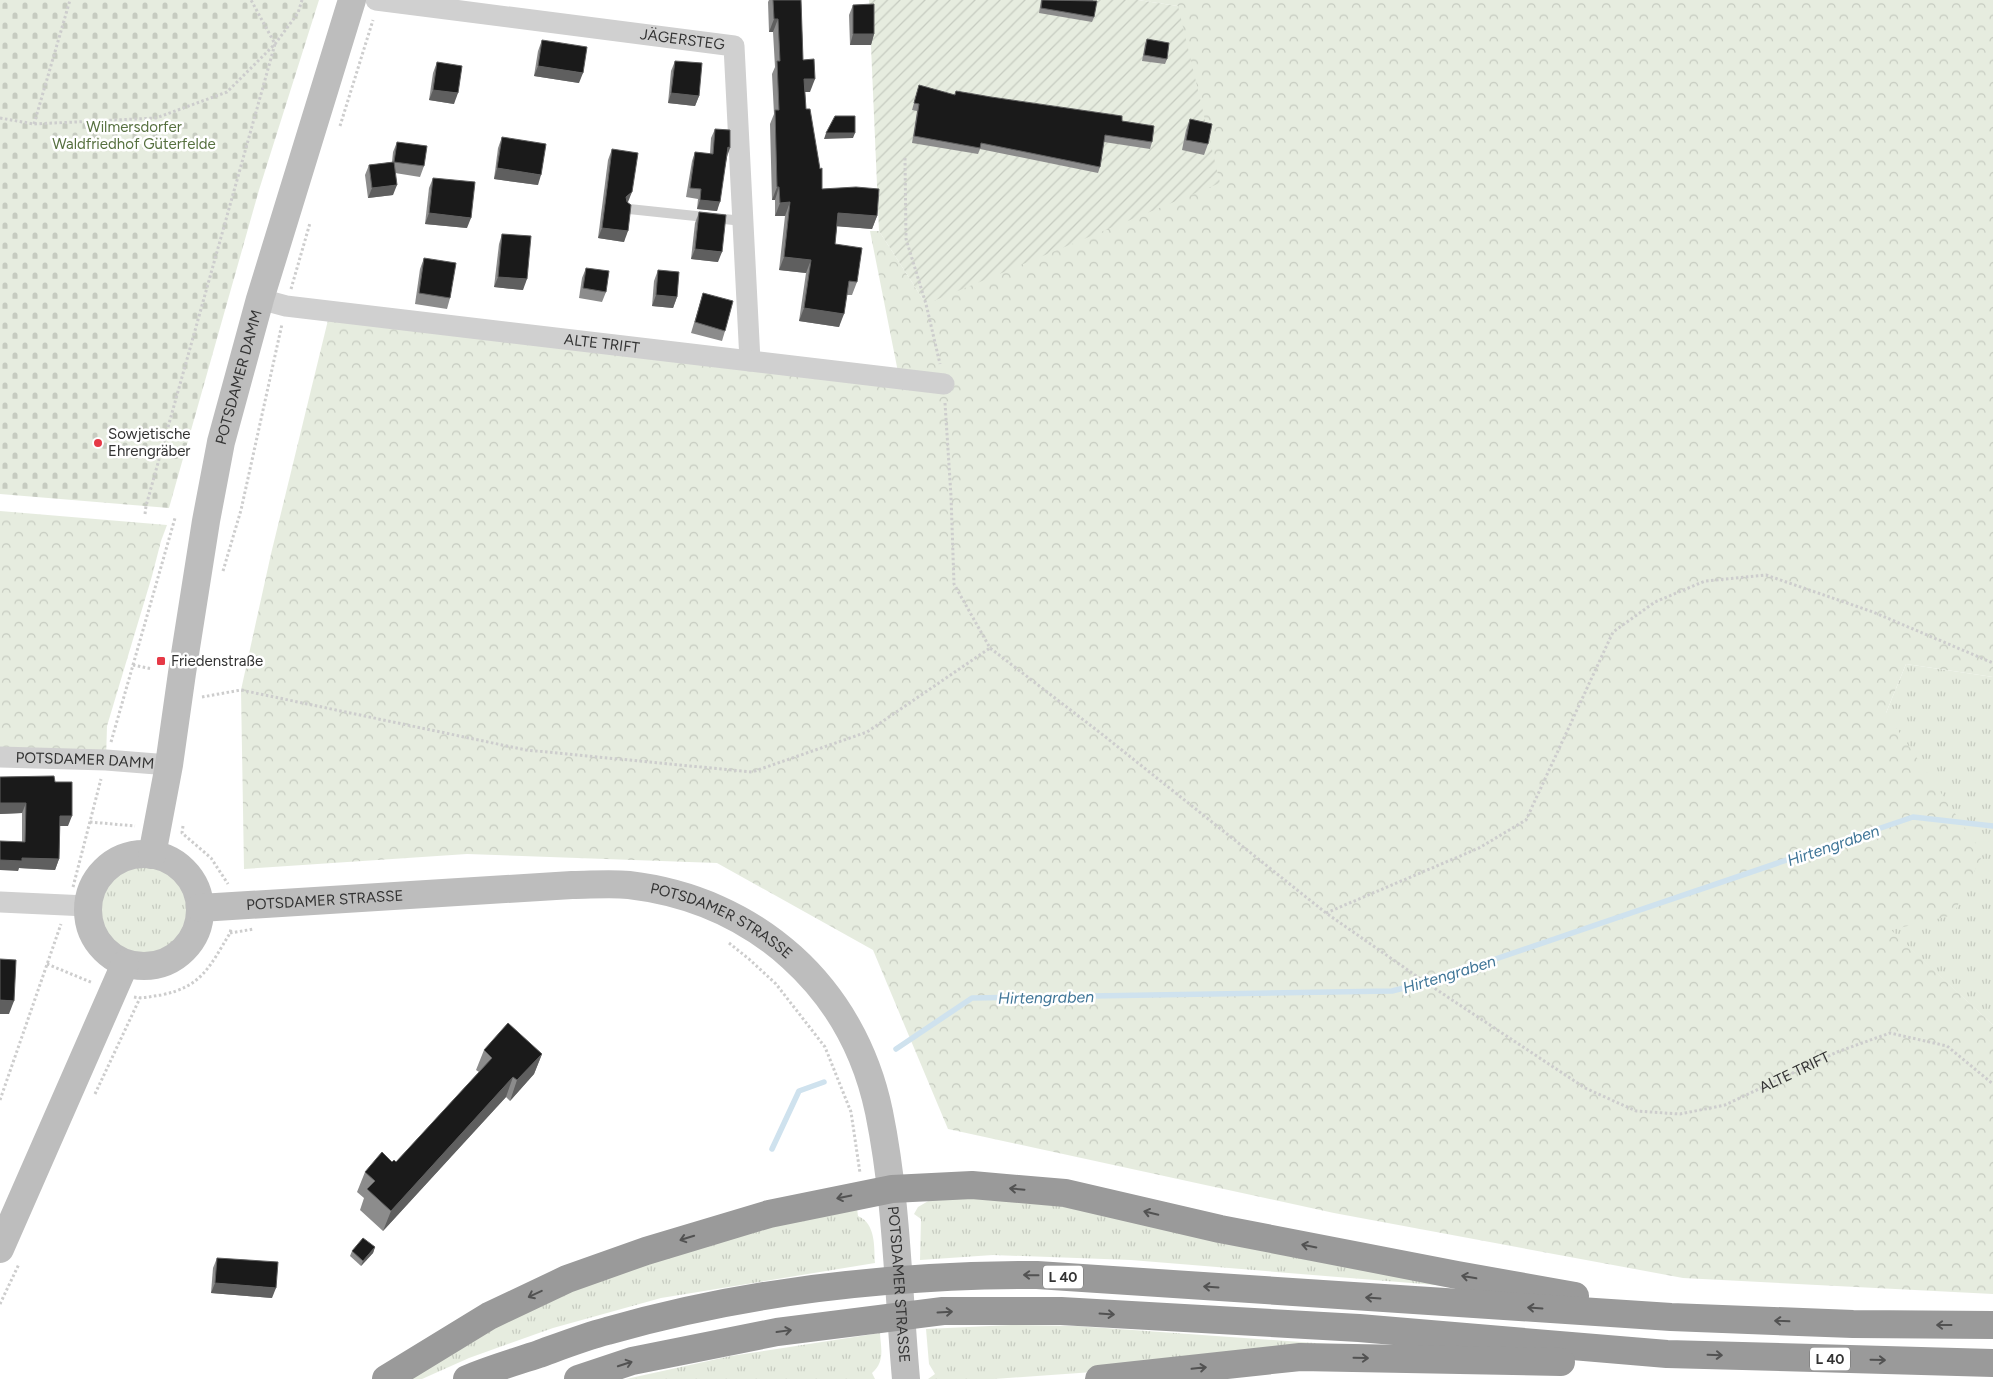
<svg xmlns="http://www.w3.org/2000/svg" width="1993" height="1379" viewBox="0 0 1993 1379" font-family="Figtree,sans-serif">
  <style>
    .grass { fill: url(#grass-tufts) }
    .forest { fill: url(#forest-crowns) }
    .cemetery { fill: url(#cemetery-stones) }
    .garden { fill: url(#garden-furrows) }
    .lines { fill: none; stroke-linecap: round; stroke-linejoin: round }
    .stream { stroke: #cfe2ee; stroke-width: 5.5 }
    .path { stroke: #cdcdcd; stroke-width: 3; stroke-dasharray: 2.5 2.5; stroke-linecap: butt }
    .lane { stroke: #d0d0d0; stroke-width: 10 }
    .street { stroke: #d0d0d0; stroke-width: 21 }
    .secondary { stroke: #bdbdbd; stroke-width: 28 }
    .highway { stroke: #9a9a9a; stroke-width: 28 }
    .wall { fill: #8c8c8c }
    .shaded-wall { fill: #5f5f5f }
    .building { fill: #1a1a1a; stroke: #5f5f5f }
    .oneway { stroke: #525252 }
    .poi-dot { fill: #e63946; stroke: #fff; stroke-width: 2 }
    .labels { text-anchor: middle; stroke-width: 5; stroke-linejoin: round; paint-order: stroke }
    .shield { fill: #fff; stroke: #707070; stroke-width: 1 }
    .shield-label { font-size: 14px; font-weight: bold; fill: #333 }
    .street-label { font-size: 15px; fill: #333; stroke: #fff }
    .park-label { font-size: 15px; fill: #56703f; stroke: #fff }
    .poi-label { font-size: 15px; fill: #333; stroke: #fff; text-anchor: start }
    .water-label { font-size: 16px; font-style: italic; fill: #3f7597; stroke: #fff }
  </style>
  <defs>
    <pattern id="grass-tufts" width="24" height="20" patternUnits="userSpaceOnUse" patternTransform="scale(1.25)"><rect width="24" height="20" fill="#e6ecdf"/><path d="M3 7l-1-3M5 7V3M7 7l1-3M15 17l-1-3M17 17v-4M19 17l1-3" fill="none" stroke="#c6cbc0"/></pattern>
    <pattern id="forest-crowns" width="20" height="18" patternUnits="userSpaceOnUse" patternTransform="scale(1.25)"><rect width="20" height="18" fill="#e6ecdf"/><path d="M2 6a3 3 0 1 1 6 0M12 15a3 3 0 1 1 6 0" fill="none" stroke="#c6cbc0"/></pattern>
    <pattern id="cemetery-stones" width="16" height="16" patternUnits="userSpaceOnUse" patternTransform="scale(1.25)"><rect width="16" height="16" fill="#e6ecdf"/><path d="M2 7V4a2 2 0 0 1 4 0v3zM10 15v-3a2 2 0 0 1 4 0v3z" fill="#c6cbc0"/></pattern>
    <pattern id="garden-furrows" width="10" height="10" patternUnits="userSpaceOnUse" patternTransform="scale(1.25)"><rect width="10" height="10" fill="#e6ecdf"/><path d="M-1 1l2-2M0 10L10 0M9 11l2-2" fill="none" stroke="#c6cbc0"/></pattern>
  </defs>
  <rect width="100%" height="100%" fill="#fff"/>
  <!-- grass -->
  <g class="grass">
    <polygon points="1906,664 1993,677 1993,1025 1890,930 1886,713"/>
    <circle cx="145" cy="909" r="47"/>
    <polygon points="1007,1195 1448,1286 1131,1260 993,1255 920,1260 921,1219 914,1214 918,1207 930,1200"/>
    <path d="M 857,1208 L 858,1216 C 876,1224 874,1246 875,1263 L 661,1298 L 553,1328 L 469,1358 L 422,1379 L 402,1379 L 514,1312 L 717,1236 Z"/>
    <polygon points="1011,1325 1077,1326 1385,1348 1386,1351 994,1379 928,1379 935,1374 929,1364 926,1329"/>
    <path d="M 880,1333 C 881,1349 885,1362 872,1373 L 875,1379 L 626,1379 L 731,1356 Z"/>
  </g>
  <!-- forest -->
  <g class="forest">
    <polygon points="1138,0 1993,0 1993,677 1906,664 1886,713 1983,854 1953,915 1891,930 1993,1025 1993,1294 1683,1278 1334,1213 948,1129 873,950 717,863 467,854 244,869 241,690 271,554 329,316 899,377 870,231 879,231 926,304 1178,6"/>
    <polygon points="0,511 167,525 161,541 152,576 107,726 106,760 0,757"/>
  </g>
  <!-- cemetery -->
  <polygon class="cemetery" points="0,0 319,0 259,190 169,508 0,494"/>
  <!-- garden -->
  <polygon class="garden" points="869,0 1138,0 1178,6 1220,183 926,304 879,231"/>
  <g class="lines">
    <!-- stream -->
    <g class="stream">
      <polyline points="896,1049 972,998 1392,991 1428,982 1913,817 1993,826"/>
      <polyline points="772,1149 799,1091 824,1082"/>
    </g>
    <!-- path -->
    <g class="path">
      <polyline points="0,118 34,124 156,118 227,92 275,44 298,13 302,0"/>
      <polyline points="34,124 70,0"/>
      <polyline points="340,126 373,20"/>
      <polyline points="905,158 906,239 926,304 940,364"/>
      <polyline points="291,289 310,223"/>
      <path id="s1" d="M 945,403 L 951,496 L 954,584 L 990,648 L 1103,735 L 1326,913 L 1425,982 L 1585,1088 L 1636,1111 L 1680,1114 L 1725,1105 L 1837,1052 L 1890,1033 L 1947,1046 L 1993,1084"/>
      <polyline points="145,514 146,506 275,44 251,0"/>
      <polyline points="223,571 241,510 282,324"/>
      <polyline points="133,665 175,518"/>
      <polyline points="202,697 241,690 526,750 752,772 867,732 990,648"/>
      <polyline points="111,742 133,665 152,669"/>
      <polyline points="90,822 135,826"/>
      <polyline points="183,826 182,833 211,858 228,884"/>
      <polyline points="73,887 101,779"/>
      <polyline points="1326,913 1479,848 1526,820 1613,632 1655,602 1705,581 1766,575 1873,612 1993,663"/>
      <polyline points="230,933 254,929"/>
      <polyline points="729,943 749,959 776,984 825,1047 851,1112 860,1173"/>
      <polyline points="47,964 93,983"/>
      <path d="M 134,997 C 143,999 152,996 161,995 C 202,987 210,966 230,933 L 231,929"/>
      <polyline points="95,1094 140,998"/>
      <polyline points="0,1100 61,924"/>
      <polyline points="0,1304 19,1264"/>
    </g>
    <!-- lane -->
    <polyline class="lane" points="629,209 743,221"/>
    <!-- street -->
    <g class="street">
      <path id="s2" d="M 376,0 L 734,46 L 750,361"/>
      <path id="s3" d="M 260,299 L 286,306 L 944,384"/>
      <path id="s4" d="M 0,757 L 106,760 L 169,765"/>
      <polyline points="0,902 87,906"/>
    </g>
    <!-- secondary -->
    <g class="secondary">
      <circle cx="144" cy="910" r="56"/>
      <path id="s5" d="M 152,855 L 169,765 L 182,673 L 206,521 L 221,442 L 260,299 L 352,0"/>
      <path id="s6" d="M 200,908 L 572,885 C 590,885 610,883 629,885 C 756,900 853,987 879,1112 C 897,1200 898,1290 906,1379"/>
      <polyline points="0,1249 125,964"/>
    </g>
    <!-- highway -->
    <g class="highway">
      <polyline points="386,1379 489,1316 567,1279 646,1251 769,1214 892,1189 972,1185 1065,1193 1220,1229 1457,1275 1575,1296"/>
      <path d="M 467,1379 C 490,1369 515,1362 539,1354 C 561,1346 584,1337 607,1331 C 746,1291 893,1275 1037,1275 L 1671,1317 L 1853,1324 L 1993,1325"/>
      <polyline points="578,1379 632,1361 777,1332 943,1311 1061,1311 1359,1328 1667,1354 1993,1363"/>
      <polyline points="1099,1379 1300,1357 1561,1362"/>
    </g>
  </g>
  <!-- wall -->
  <g class="wall">
    <polygon points="769,0 801,0 803,60 810,92 805,92 806,109 822,189 877,216 872,229 837,226 835,244 857,282 852,295 847,295 839,327 799,321 806,273 779,270 785,216 775,216 775,200 772,200 770,124 774,114 772,74 775,67 773,32 769,32 768,2"/>
    <polygon points="1041,0 1093,0 1094,17 1092,22 1039,13"/>
    <polygon points="853,5 874,34 871,45 850,45 849,15"/>
    <polygon points="1147,39 1167,59 1165,64 1142,61 1145,44"/>
    <polygon points="542,40 579,83 534,76 538,51"/>
    <polygon points="675,61 699,96 695,106 668,103 671,71"/>
    <polygon points="437,62 454,104 429,100 433,73"/>
    <polygon points="919,85 954,95 956,91 1122,121 1152,142 1150,149 1104,142 1100,167 1098,173 980,149 978,154 912,143 917,111 912,110"/>
    <polygon points="1190,119 1208,144 1204,155 1182,150 1186,130"/>
    <polygon points="715,129 727,157 717,211 697,209 698,199 686,197 692,161 695,152 710,154 711,138"/>
    <polygon points="502,137 538,185 494,179 498,148"/>
    <polygon points="397,142 424,166 420,177 395,173 393,195 368,198 365,175 369,165 392,162 393,152"/>
    <polygon points="612,149 628,203 624,242 598,238 608,160"/>
    <polygon points="433,178 467,228 425,224 429,188"/>
    <polygon points="699,212 718,262 691,259 695,223"/>
    <polygon points="502,234 523,290 494,287 499,244"/>
    <polygon points="424,258 450,298 447,309 415,304 420,269"/>
    <polygon points="586,268 606,292 602,302 579,298 582,278"/>
    <polygon points="658,270 677,297 673,308 652,306 654,281"/>
    <polygon points="703,293 725,331 722,341 691,333"/>
    <polygon points="0,777 55,782 68,826 60,826 59,859 55,870 19,868 18,871 22,842 22,813 0,814"/>
    <polygon points="484,1050 542,1054 534,1074 510,1101 506,1097 383,1231 360,1210 364,1198 357,1192 365,1172 392,1162 396,1162 479,1072 476,1070"/>
    <polygon points="375,1247 373,1253 361,1266 350,1256 352,1251"/>
    <polygon points="217,1258 272,1298 211,1293 213,1268"/>
  </g>
  <!-- shaded-wall -->
  <g class="shaded-wall">
    <polygon points="774,19 778,19 773,32 769,32"/>
    <polygon points="853,34 874,34 871,45 850,45"/>
    <polygon points="538,66 583,73 579,83 534,76"/>
    <polygon points="804,79 815,79 810,92 799,92"/>
    <polygon points="433,90 458,93 454,104 429,100"/>
    <polygon points="671,93 699,96 695,106 668,103"/>
    <polygon points="826,133 855,133 853,138 824,139"/>
    <polygon points="728,147 730,148 727,157"/>
    <polygon points="497,168 541,175 538,185 494,179"/>
    <polygon points="397,185 393,195 368,198 372,188"/>
    <polygon points="777,187 779,187 775,200 772,200"/>
    <polygon points="632,192 628,202 622,208 626,197"/>
    <polygon points="700,200 720,202 717,211 697,209"/>
    <polygon points="790,202 785,216 775,216 780,203"/>
    <polygon points="429,213 471,218 467,228 425,224"/>
    <polygon points="838,213 877,216 872,229 833,226"/>
    <polygon points="602,228 628,231 624,242 598,238"/>
    <polygon points="695,249 722,252 718,262 691,259"/>
    <polygon points="784,257 811,260 806,273 779,270"/>
    <polygon points="498,277 527,279 523,290 494,287"/>
    <polygon points="656,295 677,297 673,308 652,306"/>
    <polygon points="804,308 844,314 839,327 799,321"/>
    <polygon points="0,803 26,803 22,813 0,814"/>
    <polygon points="60,816 72,816 68,826 57,826"/>
    <polygon points="22,858 59,859 55,870 19,868 18,871 0,870 0,860"/>
    <polygon points="0,1000 14,1001 9,1014 0,1014"/>
    <polygon points="542,1054 534,1074 510,1101 517,1080"/>
    <polygon points="513,1077 506,1097 383,1231 391,1211"/>
    <polygon points="375,1247 373,1253 361,1266 363,1261"/>
    <polygon points="215,1283 276,1288 272,1298 211,1293"/>
  </g>
  <!-- building -->
  <g class="building">
    <polygon points="773,0 801,0 803,60 814,59 815,79 804,79 806,109 810,109 820,169 822,168 822,189 856,187 879,189 877,216 838,213 835,244 862,248 857,282 849,281 844,314 804,308 811,260 784,257 790,202 780,203 779,187 777,187 775,110 779,110 777,61 780,61 778,19 774,19"/>
    <polygon points="1042,0 1097,1 1094,17 1041,8"/>
    <polygon points="874,4 874,34 853,34 853,5"/>
    <polygon points="1147,39 1169,43 1167,59 1144,55"/>
    <polygon points="542,40 587,47 583,73 538,66"/>
    <polygon points="675,61 702,63 699,96 671,93"/>
    <polygon points="437,62 462,66 458,93 433,90"/>
    <polygon points="919,85 955,95 956,91 991,97 1122,116 1122,121 1154,126 1152,142 1105,135 1100,167 981,143 980,148 914,136 919,104 914,103"/>
    <polygon points="835,116 855,116 855,133 826,133"/>
    <polygon points="1190,119 1212,124 1208,144 1186,140"/>
    <polygon points="715,129 730,130 730,148 728,147 720,202 700,200 701,189 690,188 695,152 713,154"/>
    <polygon points="502,137 546,144 541,175 497,168"/>
    <polygon points="397,142 427,146 424,166 394,162"/>
    <polygon points="612,149 638,153 632,192 626,197 627,202 631,205 628,231 602,228"/>
    <polygon points="394,162 397,185 372,188 369,165"/>
    <polygon points="433,178 475,182 471,218 429,213"/>
    <polygon points="699,212 726,215 722,252 695,249"/>
    <polygon points="502,234 531,236 527,279 498,277"/>
    <polygon points="424,258 456,263 450,298 419,293"/>
    <polygon points="586,268 609,271 606,292 583,288"/>
    <polygon points="658,270 679,272 677,297 656,295"/>
    <polygon points="703,293 733,301 725,331 695,322"/>
    <polygon points="54,776 55,782 72,782 72,816 60,816 59,859 22,858 22,861 0,860 0,841 25,842 26,803 0,803 0,777"/>
    <polygon points="0,959 16,960 14,1001 0,1000"/>
    <polygon points="508,1023 542,1054 517,1080 513,1077 391,1211 367,1189 375,1181 365,1172 382,1152 392,1162 394,1160 396,1162 492,1058 484,1050"/>
    <polygon points="363,1238 375,1247 363,1261 352,1251"/>
    <polygon points="217,1258 278,1262 276,1288 215,1283"/>
  </g>
  <!-- one-way arrows -->
  <defs><path id="oneway-shaft" d="M-6 0H5M1.5-3L5.5 0L1.5 3" fill="none" stroke-width="1.6" stroke-linecap="round" stroke-linejoin="round" transform="scale(1.25)"/></defs>
  <g class="oneway">
    <use href="#oneway-shaft" transform="translate(1017 1189) rotate(-175)"/>
    <use href="#oneway-shaft" transform="translate(844 1197) rotate(168)"/>
    <use href="#oneway-shaft" transform="translate(1151 1213) rotate(-167)"/>
    <use href="#oneway-shaft" transform="translate(687 1238) rotate(163)"/>
    <use href="#oneway-shaft" transform="translate(1309 1246) rotate(-169)"/>
    <use href="#oneway-shaft" transform="translate(1031 1275) rotate(-179)"/>
    <use href="#oneway-shaft" transform="translate(1469 1277) rotate(-170)"/>
    <use href="#oneway-shaft" transform="translate(1211 1287) rotate(-176)"/>
    <use href="#oneway-shaft" transform="translate(535 1294) rotate(155)"/>
    <use href="#oneway-shaft" transform="translate(1373 1298) rotate(-176)"/>
    <use href="#oneway-shaft" transform="translate(1535 1308) rotate(-176)"/>
    <use href="#oneway-shaft" transform="translate(945 1312) rotate(-3)"/>
    <use href="#oneway-shaft" transform="translate(1107 1314) rotate(4)"/>
    <use href="#oneway-shaft" transform="translate(1782 1321) rotate(-178)"/>
    <use href="#oneway-shaft" transform="translate(1944 1325) rotate(-180)"/>
    <use href="#oneway-shaft" transform="translate(784 1331) rotate(-8)"/>
    <use href="#oneway-shaft" transform="translate(1715 1355) rotate(2)"/>
    <use href="#oneway-shaft" transform="translate(1361 1358) rotate(1)"/>
    <use href="#oneway-shaft" transform="translate(1878 1360) rotate(1)"/>
    <use href="#oneway-shaft" transform="translate(625 1364) rotate(-18)"/>
    <use href="#oneway-shaft" transform="translate(1199 1368) rotate(-6)"/>
  </g>
  <!-- markers -->
  <g class="poi-dot">
    <circle cx="98" cy="443" r="5"/>
    <rect x="156" y="656" width="10" height="10" rx="2.5"/>
  </g>
  <g class="labels">
    <!-- shield labels -->
    <g class="shield">
      <rect x="1043" y="1265.5" width="40" height="23" rx="4"/>
      <rect x="1810" y="1347.5" width="40" height="23" rx="4"/>
    </g>
    <g class="shield-label">
      <text x="1063" y="1282">L 40</text>
      <text x="1830" y="1364">L 40</text>
    </g>
    <!-- street labels -->
    <g class="street-label">
      <text dy="5" stroke="none"><textPath href="#s2" startOffset="309">JÄGERSTEG</textPath></text>
      <text dy="5" stroke="none"><textPath href="#s3" startOffset="345">ALTE TRIFT</textPath></text>
      <text dy="5" stroke="none"><textPath href="#s5" startOffset="486">POTSDAMER DAMM</textPath></text>
      <text dy="5" stroke="none"><textPath href="#s4" startOffset="85">POTSDAMER DAMM</textPath></text>
      <text dy="5" stroke="none"><textPath href="#s6" startOffset="125">POTSDAMER STRASSE</textPath></text>
      <text dy="5" stroke="none"><textPath href="#s6" startOffset="530">POTSDAMER STRASSE</textPath></text>
      <text dy="5" stroke="none"><textPath href="#s1" startOffset="1218">ALTE TRIFT</textPath></text>
      <text dy="5" stroke="none"><textPath href="#s6" startOffset="965">POTSDAMER STRASSE</textPath></text>
    </g>
    <!-- park labels -->
    <g class="park-label">
      <text x="134" y="132">Wilmersdorfer<tspan x="134" dy="17">Waldfriedhof Güterfelde</tspan></text>
    </g>
    <!-- poi labels -->
    <g class="poi-label">
      <text x="108" y="439">Sowjetische<tspan x="108" dy="17">Ehrengräber</tspan></text>
      <text x="171" y="666">Friedenstraße</text>
    </g>
    <!-- water labels -->
    <g class="water-label">
      <text transform="translate(1833 845) rotate(-19)" y="6">Hirtengraben</text>
      <text transform="translate(1449 974) rotate(-17)" y="6">Hirtengraben</text>
      <text transform="translate(1046 997) rotate(-1)" y="6">Hirtengraben</text>
    </g>
  </g>
</svg>
